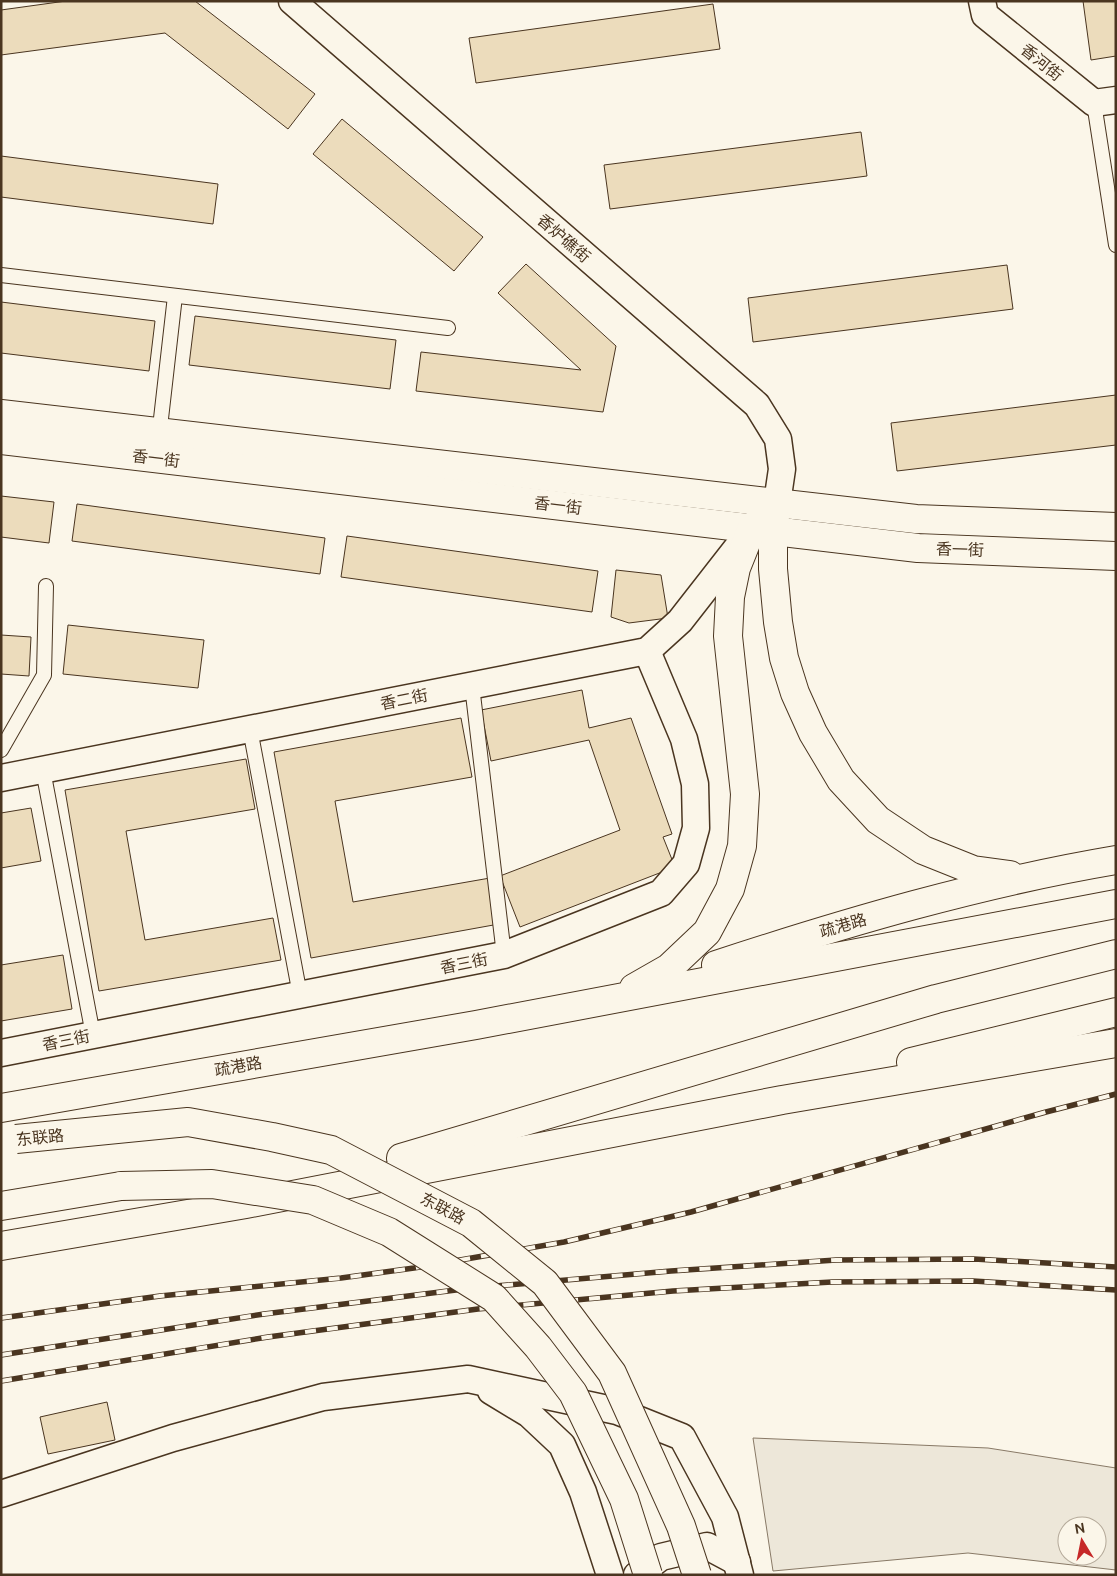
<svg xmlns="http://www.w3.org/2000/svg" width="1117" height="1576" viewBox="0 0 1117 1576" font-family="Ubuntu,'Noto Sans SC',sans-serif">
  <style>
    .parking { fill: #ede7d9; stroke: #887966; fill-rule: evenodd }
    .building { fill: #ecdcbc; stroke: #4a3520 }
    .lines { fill: none; stroke-linecap: round; stroke-linejoin: round }
    .lane-casing { stroke: #4a3520; stroke-width: 16 }
    .street-casing { stroke: #4a3520; stroke-width: 29 }
    .secondary-casing { stroke: #4a3520; stroke-width: 30 }
    .highway-casing { stroke: #4a3520; stroke-width: 30 }
    .lane { stroke: #fbf6e9; stroke-width: 14 }
    .street { stroke: #fbf6e9; stroke-width: 26 }
    .secondary { stroke: #fbf6e9; stroke-width: 28 }
    .highway { stroke: #fbf6e9; stroke-width: 28 }
    .rail-casing { stroke: #4a3520; stroke-width: 5.5 }
    .rail { stroke: #fbf6e9; stroke-width: 4; stroke-dasharray: 11; stroke-linecap: butt }
    .highway-bridge-casing { stroke: #4a3520; stroke-width: 30; stroke-linecap: butt }
    .highway-bridge { stroke: #fbf6e9; stroke-width: 28 }
    .labels { text-anchor: middle; stroke-width: 4; stroke-linejoin: round; paint-order: stroke }
    .street-label { font-size: 16px; fill: #4a3520; stroke: #fbf6e9 }
  </style>
  <rect width="100%" height="100%" fill="#fbf6e9"/>
  <!-- parking -->
  <path class="parking" d="M 753,1438 L 988,1448 L 1116,1468 L 1116,1570 L 968,1553 L 773,1571 ZM 1067,1526 L 1097,1526 L 1097,1556 L 1067,1556 Z"/>
  <!-- building -->
  <g class="building">
    <polygon points="66,1 195,1 315,94 288,129 165,33 1,55 1,10"/>
    <polygon points="1083,1 1116,1 1116,56 1091,60"/>
    <polygon points="713,4 720,49 476,83 469,38"/>
    <polygon points="342,119 483,237 454,271 313,154"/>
    <polygon points="861,132 867,176 610,209 604,165"/>
    <polygon points="1,156 218,184 213,224 1,197"/>
    <polygon points="526,264 616,346 603,412 416,391 421,352 581,370 498,293"/>
    <polygon points="1007,265 1013,309 753,342 748,298"/>
    <polygon points="1,302 155,321 149,371 1,353"/>
    <polygon points="195,316 396,340 390,389 189,365"/>
    <polygon points="1116,395 1116,445 897,471 891,423"/>
    <polygon points="1,496 54,502 49,543 1,537"/>
    <polygon points="77,504 325,538 320,574 72,541"/>
    <polygon points="347,536 598,571 592,612 341,577"/>
    <polygon points="616,570 661,575 668,618 629,623 611,617"/>
    <polygon points="68,625 204,640 198,688 63,674"/>
    <polygon points="1,635 31,637 29,676 1,674"/>
    <polygon points="582,690 589,728 631,718 672,834 663,837 675,867 520,927 500,876 620,830 589,740 491,761 481,710"/>
    <polygon points="461,718 472,777 335,801 353,902 490,878 499,924 311,958 274,752"/>
    <polygon points="246,759 255,809 126,831 145,940 273,918 281,960 99,991 65,790"/>
    <polygon points="31,808 41,861 1,868 1,813"/>
    <polygon points="63,955 72,1009 1,1021 1,965"/>
    <polygon points="107,1402 115,1440 48,1454 40,1417"/>
  </g>
  <g class="lines">
    <!-- lane casing -->
    <g class="lane-casing">
      <g id="lane">
        <polyline points="1094,103 1116,245"/>
        <polyline points="1,275 448,328"/>
        <polyline points="159,436 175,296"/>
        <polyline points="472,686 504,955"/>
        <polyline points="250,729 300,995"/>
        <polyline points="1,750 44,675 46,586"/>
        <polyline points="43,770 93,1035"/>
      </g>
    </g>
    <!-- street casing -->
    <g class="street-casing">
      <g id="street">
        <polyline points="292,1 757,405 778,439 782,469 777,503"/>
        <polyline points="982,1 985,15 1094,103 1116,100"/>
        <polyline points="1,778 647,651 680,621 744,539"/>
        <polyline points="1,1053 504,955 661,893 686,864 696,828 695,784 684,739 647,651"/>
        <polyline points="491,1391 529,1414 562,1445 583,1492 610,1575"/>
        <polyline points="1,1494 173,1438 323,1397 468,1379 617,1411 682,1437 725,1517 740,1575"/>
        <polyline points="637,1575 661,1557 707,1546 737,1562"/>
      </g>
    </g>
    <!-- secondary casing -->
    <g class="secondary-casing">
      <g id="secondary">
        <polyline points="1,414 916,519 1116,527"/>
        <polyline points="1,440 918,548 1116,556"/>
      </g>
    </g>
    <!-- highway casing -->
    <g class="highway-casing">
      <g id="highway">
        <polyline points="777,503 773,530 773,569 778,622 784,658 795,693 813,733 841,780 878,820 923,850 973,870 1010,875"/>
        <path d="M 716,965 C 847,922 980,883 1116,860"/>
        <polyline points="634,988 669,968 707,932 730,889 742,846 745,794 728,636 730,597 736,568 752,528 777,503"/>
        <polyline points="911,1062 1116,1012"/>
        <polyline points="1,1108 476,1025 1116,904"/>
        <polyline points="401,1158 936,999 1116,954"/>
        <polyline points="1,1206 121,1186"/>
        <polyline points="1,1246 246,1204 782,1100 1116,1043"/>
      </g>
    </g>
    <!-- lane -->
    <use href="#lane" class="lane"/>
    <!-- street -->
    <use href="#street" class="street"/>
    <!-- secondary -->
    <use href="#secondary" class="secondary"/>
    <!-- highway -->
    <use href="#highway" class="highway"/>
    <!-- rail casing -->
    <g class="rail-casing">
      <g id="rail">
        <polyline points="1,1318 160,1296 341,1278 414,1268 564,1242 691,1212 1046,1112 1116,1094"/>
        <polyline points="1,1355 264,1314 472,1288 671,1271 836,1260 974,1259 1116,1267"/>
        <polyline points="1,1381 268,1337 478,1309 673,1291 832,1282 973,1281 1116,1290"/>
      </g>
    </g>
    <!-- rail -->
    <use href="#rail" class="rail"/>
    <!-- highway-bridge casing -->
    <g class="highway-bridge-casing">
      <g id="highway-bridge">
        <polyline points="16,1139 188,1122 272,1137 331,1150 471,1223 545,1283 612,1373 681,1526 697,1575"/>
        <polyline points="121,1186 212,1184 313,1200 389,1232 494,1298 538,1347 573,1393 624,1499 648,1575"/>
      </g>
    </g>
    <!-- highway-bridge -->
    <use href="#highway-bridge" class="highway-bridge"/>
  </g>
  <g class="labels">
    <!-- street labels -->
    <g class="street-label">
      <text transform="translate(1042 62) rotate(39)" y="6">香河街</text>
      <text transform="translate(564 238) rotate(41)" y="6">香炉礁街</text>
      <text transform="translate(156 458) rotate(7)" y="6">香一街</text>
      <text transform="translate(558 505) rotate(7)" y="6">香一街</text>
      <text transform="translate(960 549) rotate(2)" y="6">香一街</text>
      <text transform="translate(404 699) rotate(-11)" y="6">香二街</text>
      <text transform="translate(843 925) rotate(-16)" y="6">疏港路</text>
      <text transform="translate(464 963) rotate(-11)" y="6">香三街</text>
      <text transform="translate(66 1040) rotate(-11)" y="6">香三街</text>
      <text transform="translate(238 1066) rotate(-10)" y="6">疏港路</text>
      <text transform="translate(40 1137) rotate(-6)" y="6">东联路</text>
      <text transform="translate(443 1208) rotate(28)" y="6">东联路</text>
    </g>
  </g>
  <!-- border -->
  <rect width="1117" height="1576" fill="none" stroke="#4a3520" stroke-width="5"/>
  <!-- north arrow -->
  <g transform="translate(1082 1541) rotate(350)"><circle r="24" fill="#fbf6e9" stroke="#b4a999"/>
  <path d="M0-4L9 19L0 12L-9 19Z" fill="#c62828"/>
  <text y="-8" font-size="14" font-weight="bold" text-anchor="middle" fill="#4a3520">N</text>
  </g>
</svg>
